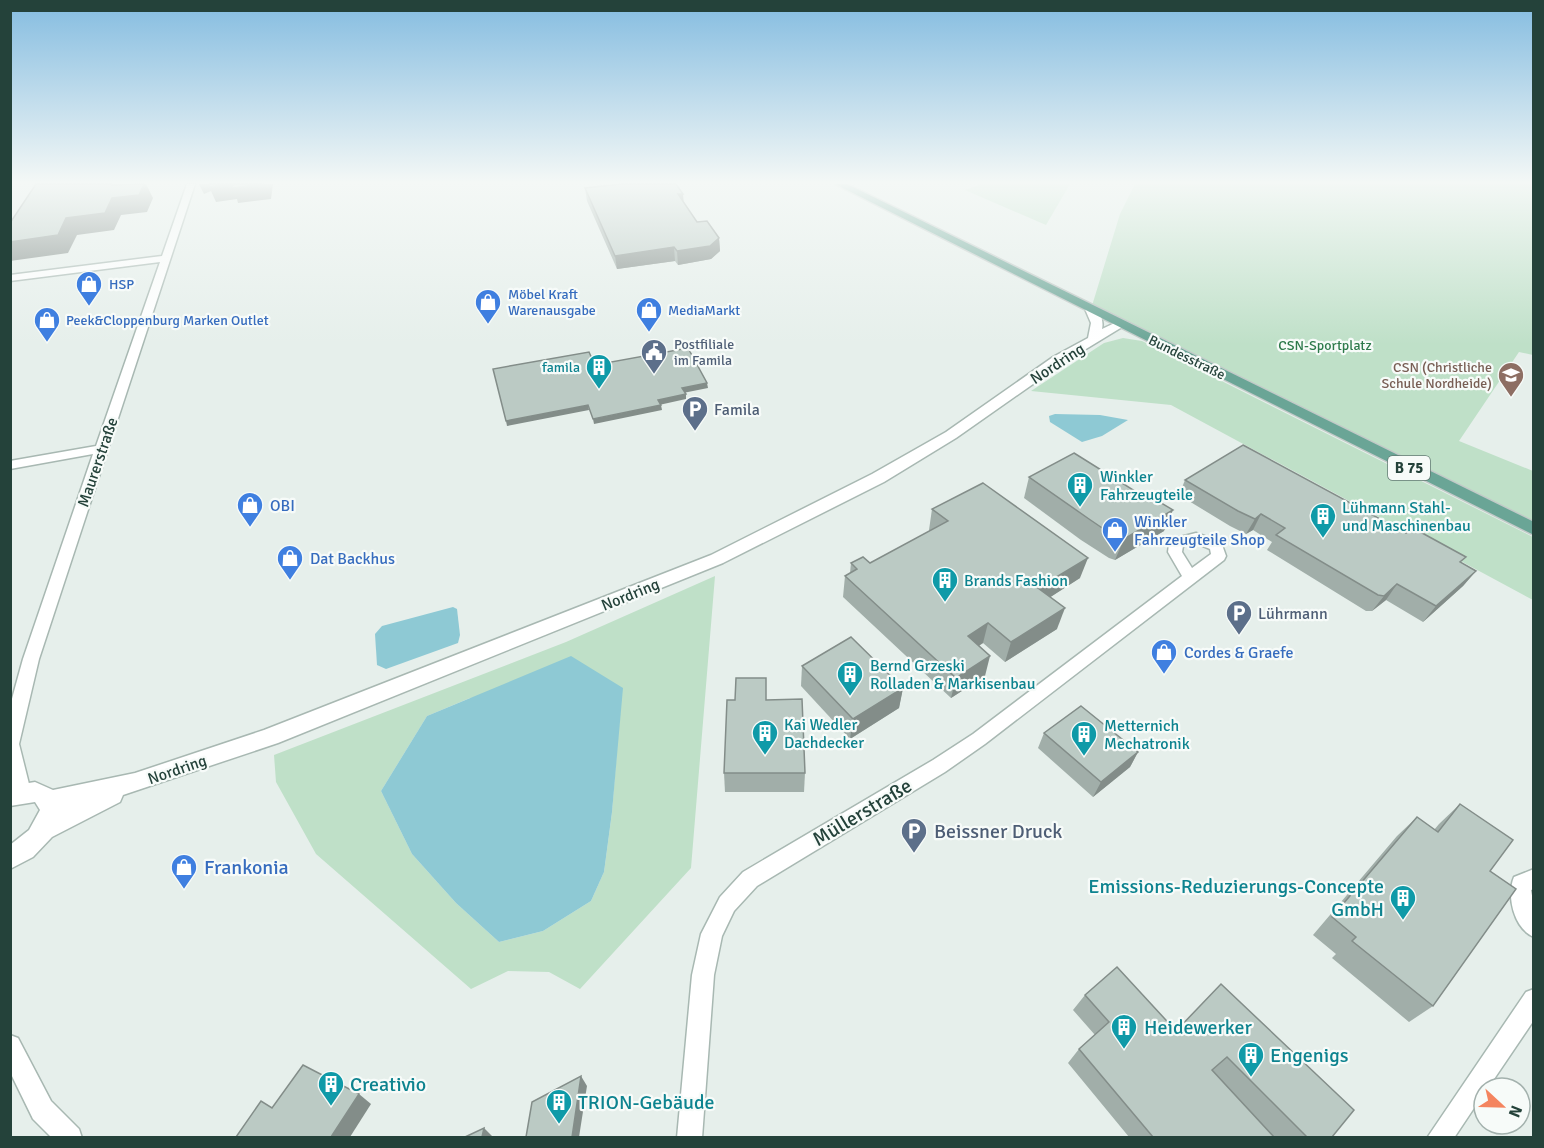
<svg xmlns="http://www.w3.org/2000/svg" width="1544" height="1148" viewBox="0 0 1544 1148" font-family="Signika,sans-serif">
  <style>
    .green { fill: #bfe0c8; fill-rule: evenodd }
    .water { fill: #8ec9d4 }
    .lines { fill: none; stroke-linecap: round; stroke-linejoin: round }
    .minor-casing { stroke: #a8b8b2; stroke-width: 3 }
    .tertiary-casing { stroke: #a8b8b2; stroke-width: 3 }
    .primary-casing { stroke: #c2cac8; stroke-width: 3 }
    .minor { fill: #fff; fill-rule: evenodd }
    .tertiary { fill: #fff; fill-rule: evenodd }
    .primary { fill: #6aa596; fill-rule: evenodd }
    .wall { fill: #a1aea9 }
    .shaded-wall { fill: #838d89 }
    .building { fill: #bbcac4; stroke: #838d89; stroke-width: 1.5 }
    .labels { text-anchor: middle; stroke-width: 4.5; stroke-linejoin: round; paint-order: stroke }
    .far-shop-label { font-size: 14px; fill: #366cbe; stroke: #f7fbf9; text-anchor: start }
    .far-service-label { font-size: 14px; fill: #4e5e75; stroke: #f7fbf9; text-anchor: start }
    .far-park-label { font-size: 14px; fill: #2d7a4b; stroke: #f7fbf9 }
    .far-street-label { font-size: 14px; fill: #24423a; stroke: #f7fbf9 }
    .far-culture-label { font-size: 14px; fill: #0d838f; stroke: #f7fbf9; text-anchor: end }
    .far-education-label { font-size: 14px; fill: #785e54; stroke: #f7fbf9; text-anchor: end }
    .shield { fill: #f7fbf9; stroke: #637a73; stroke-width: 1.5 }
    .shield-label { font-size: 15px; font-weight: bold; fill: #24423a }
    .street-label { font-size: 16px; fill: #24423a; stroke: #f7fbf9 }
    .service-label { font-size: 16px; fill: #4e5e75; stroke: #f7fbf9; text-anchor: start }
    .culture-label { font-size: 16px; fill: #0d838f; stroke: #f7fbf9; text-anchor: start }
    .shop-label { font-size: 16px; fill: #366cbe; stroke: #f7fbf9; text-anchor: start }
    .near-street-label { font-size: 20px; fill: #24423a; stroke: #f7fbf9 }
    .near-service-label { font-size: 20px; fill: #4e5e75; stroke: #f7fbf9; text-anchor: start }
    .near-shop-label { font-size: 20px; fill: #366cbe; stroke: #f7fbf9; text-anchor: start }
    .near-culture-label { font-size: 20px; fill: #0d838f; stroke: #f7fbf9; text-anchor: start }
  </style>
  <rect width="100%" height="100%" fill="#e6efeb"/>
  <!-- green -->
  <g class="green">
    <polygon points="982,184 1070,184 1046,225 965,190"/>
    <polygon points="1135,184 1533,184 1533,355 1519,352 1459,441 1533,471 1533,529 1091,309 1120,214"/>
    <polygon points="1123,338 1142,341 1533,537 1533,600 1171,405 1031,391 1104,343"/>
    <path d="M 715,576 L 691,868 L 580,989 L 549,972 L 508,971 L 471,989 L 316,854 L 276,782 L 274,755 L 566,642 ZM 622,688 L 612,812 L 604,872 L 591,901 L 543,931 L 499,942 L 456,903 L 412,854 L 381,791 L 427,716 L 470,698 Z"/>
  </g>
  <!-- water -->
  <g class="water">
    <polygon points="1055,414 1100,415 1128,420 1102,436 1082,442 1050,422 1049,416"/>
    <polygon points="453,607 457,609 460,635 458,643 386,669 377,665 375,634 382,626"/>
    <polygon points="571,656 623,688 612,812 604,872 591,901 543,931 499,942 456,903 412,854 381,791 427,716"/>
  </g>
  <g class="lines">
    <!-- minor casing -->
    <g class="minor-casing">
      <g id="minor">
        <polygon points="187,184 195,184 39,659 19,744 31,792 29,798 22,800 15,798 10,784 10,706 23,659 93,454 10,469 10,461 96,446 160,262 10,281 10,275 162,256"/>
        <path d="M 1196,533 L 1221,542 L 1226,556 L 1224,560 L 985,744 L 945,772 L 757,886 L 734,911 L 722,936 L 714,975 L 702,1138 L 677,1138 L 692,975 L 701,934 L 720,897 L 743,872 L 933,760 L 973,734 L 1182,576 L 1168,552 L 1169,544 L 1176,538 ZM 1196,543 L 1210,549 L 1211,554 L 1192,568 L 1182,552 L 1183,546 Z"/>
        <path d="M 1534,869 L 1534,889 L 1531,890 L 1534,907 L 1534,937 C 1514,929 1506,896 1514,877 Z"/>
        <polygon points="1534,989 1534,1020 1488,1088 1484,1088 1484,1093 1454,1138 1427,1138 1526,992"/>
        <polygon points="10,1035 18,1038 51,1101 79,1129 82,1138 52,1138 33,1119 10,1072"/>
      </g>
    </g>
    <!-- tertiary casing -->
    <g class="tertiary-casing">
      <path id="tertiary" d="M 1091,305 C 1100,308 1104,321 1102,329 L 1121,320 L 1127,324 L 1063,363 L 956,438 L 884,482 L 723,563 L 278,743 L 123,795 L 120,802 L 52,837 L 33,857 L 10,869 L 10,845 L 29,830 L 40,810 L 35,802 L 10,806 L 10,786 L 35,782 L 53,790 L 135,773 L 264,730 L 711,555 L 872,474 L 946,432 L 1053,357 L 1088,338 L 1091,323 L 1085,309 Z"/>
    </g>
    <!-- primary casing -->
    <g class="primary-casing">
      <polygon id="primary" points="835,184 847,184 1534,522 1534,535"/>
    </g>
    <!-- minor -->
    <use href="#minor" class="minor"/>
    <!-- tertiary -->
    <use href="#tertiary" class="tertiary"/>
    <!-- primary -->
    <use href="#primary" class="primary"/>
  </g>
  <!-- wall -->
  <g class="wall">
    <polygon points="585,188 683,203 697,222 719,238 720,251 711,259 678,265 675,261 617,269 587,201"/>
    <polygon points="1029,477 1164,531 1115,560 1109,558 1081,540 1024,498"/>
    <polygon points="1185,480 1461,563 1476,571 1463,586 1423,622 1386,600 1372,611 1366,611 1267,550 1272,542 1253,530 1246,534 1230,526 1179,495"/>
    <polygon points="932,509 1080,578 1050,597 1057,629 1005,662 983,643 979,646 985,676 951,698 843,597 845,576 850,573 851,563 870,563 930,531 929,530"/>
    <polygon points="802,666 903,688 899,708 850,739 801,686"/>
    <polygon points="766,700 805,773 804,792 725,792 724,773"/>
    <polygon points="1044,733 1138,752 1130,767 1093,797 1038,748"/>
    <polygon points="1460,804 1490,871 1433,1006 1409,1022 1332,958 1336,954 1313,935 1397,836 1417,817 1434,830 1439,824"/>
    <polygon points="1221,984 1332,1137 1129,1137 1068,1063 1079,1049 1095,1035 1073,1010 1085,995 1176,1031"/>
  </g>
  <!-- shaded-wall -->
  <g class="shaded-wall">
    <polygon points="111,184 146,184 153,198 147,212 121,215 114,230 77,235 68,253 10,261 10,242 66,218"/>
    <polygon points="199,184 273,184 271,199 238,203 237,199 216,202 211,191 204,194"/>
    <polygon points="678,194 683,194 684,206"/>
    <polygon points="719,238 720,251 711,259 678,265 677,251"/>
    <polygon points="674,247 675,261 617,269 615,256"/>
    <polygon points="707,383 708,388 683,393 682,388"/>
    <polygon points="686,394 686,399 659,405 658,400"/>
    <polygon points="588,405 589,410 507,426 506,421"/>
    <polygon points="661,405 662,410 594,424 593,419"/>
    <polygon points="1173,510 1164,531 1115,560 1124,539"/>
    <polygon points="1261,514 1253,530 1246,534 1255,519"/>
    <polygon points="1088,558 1080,578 1032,609 1038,588"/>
    <polygon points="1476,571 1463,586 1423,622 1436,606"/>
    <polygon points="1397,584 1386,600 1372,611 1384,596"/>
    <polygon points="1065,608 1057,629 1005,662 1011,642"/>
    <polygon points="988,623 983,643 962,656 968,636"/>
    <polygon points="990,656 985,676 951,698 956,678"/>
    <polygon points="903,688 899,708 850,739 853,719"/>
    <polygon points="1138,752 1130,767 1093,797 1101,782"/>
    <polygon points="581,1076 587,1086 579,1137 572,1137"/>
    <polygon points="359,1094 371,1104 350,1137 331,1137"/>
    <polygon points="484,1128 492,1136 492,1137 482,1137"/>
  </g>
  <!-- building -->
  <g class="building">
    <polygon points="36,184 111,184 111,185 144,184 139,195 112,198 105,213 66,218 58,235 10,242 10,223"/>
    <polygon points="209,184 264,184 232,188 233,184 209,187"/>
    <polygon points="622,184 676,184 683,194 678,194 697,222 707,221 719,238 710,246 677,251 674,247 615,256 585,188"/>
    <polygon points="688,348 707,383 682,388 686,394 658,400 661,405 593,419 588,405 506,421 493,369 589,352 595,365"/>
    <polygon points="1243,445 1406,533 1413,528 1466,557 1460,562 1476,571 1436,606 1397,584 1384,596 1378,595 1276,535 1285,528 1261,514 1255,519 1238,511 1185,480"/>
    <polygon points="1074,453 1149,500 1153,498 1173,510 1124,539 1117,538 1089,519 1029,477"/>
    <polygon points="983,483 1088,558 1038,588 1065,608 1011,642 988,623 968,636 990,656 956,678 845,576 857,569 851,563 863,557 870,563 948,521 932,509"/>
    <polygon points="851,637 903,688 853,719 802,666"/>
    <polygon points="736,678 766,678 766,700 802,699 805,773 724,773 727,700 735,700"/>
    <polygon points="1081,706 1138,752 1101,782 1044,733"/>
    <polygon points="1460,804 1513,840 1490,871 1516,889 1433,1006 1352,941 1356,937 1332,917 1417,817 1438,832"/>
    <polygon points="1117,967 1176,1031 1221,984 1354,1110 1332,1137 1307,1137 1227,1057 1212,1070 1274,1137 1153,1137 1079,1049 1109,1022 1085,995"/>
    <polygon points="303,1065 359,1094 331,1137 236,1137 261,1101 272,1108"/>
    <polygon points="581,1076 572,1137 526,1137 532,1102"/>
    <polygon points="484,1128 482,1137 465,1137"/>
  </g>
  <!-- sky -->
  <linearGradient id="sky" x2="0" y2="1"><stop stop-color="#84bce0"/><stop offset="0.53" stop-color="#f4f8f6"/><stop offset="1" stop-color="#f4f8f6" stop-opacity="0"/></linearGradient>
  <rect width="1544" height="344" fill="url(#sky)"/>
  <!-- icons -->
  <defs>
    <g id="shop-pin" transform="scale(1.35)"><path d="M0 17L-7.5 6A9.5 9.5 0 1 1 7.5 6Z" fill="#3f7fe0" stroke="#f7fbf9"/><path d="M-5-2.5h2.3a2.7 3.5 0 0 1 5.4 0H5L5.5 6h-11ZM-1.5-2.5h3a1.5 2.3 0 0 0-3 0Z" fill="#fff"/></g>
    <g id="civic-pin" transform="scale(1.35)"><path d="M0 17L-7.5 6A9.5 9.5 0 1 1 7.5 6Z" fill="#5c6f8a" stroke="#f7fbf9"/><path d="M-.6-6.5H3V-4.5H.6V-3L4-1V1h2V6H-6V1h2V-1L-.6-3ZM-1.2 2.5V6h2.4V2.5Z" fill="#fff"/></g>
    <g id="building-pin" transform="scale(1.35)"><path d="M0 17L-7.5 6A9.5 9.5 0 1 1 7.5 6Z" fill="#0f9aa8" stroke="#f7fbf9"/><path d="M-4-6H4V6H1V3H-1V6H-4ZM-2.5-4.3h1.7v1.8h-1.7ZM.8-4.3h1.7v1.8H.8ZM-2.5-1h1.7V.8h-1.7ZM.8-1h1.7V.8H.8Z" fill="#fff"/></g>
    <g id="school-pin" transform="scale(1.35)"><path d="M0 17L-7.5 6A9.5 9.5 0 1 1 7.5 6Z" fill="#8d6e63" stroke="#f7fbf9"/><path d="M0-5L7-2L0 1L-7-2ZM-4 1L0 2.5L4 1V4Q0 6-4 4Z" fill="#fff"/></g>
    <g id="parking-pin" transform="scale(1.35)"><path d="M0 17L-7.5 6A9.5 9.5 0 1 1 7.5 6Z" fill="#5c6f8a" stroke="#f7fbf9"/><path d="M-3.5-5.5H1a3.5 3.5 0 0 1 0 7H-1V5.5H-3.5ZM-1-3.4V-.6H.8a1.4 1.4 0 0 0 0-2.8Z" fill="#fff"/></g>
  </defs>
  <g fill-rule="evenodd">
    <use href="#shop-pin" x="89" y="284"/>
    <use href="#shop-pin" x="488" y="302"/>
    <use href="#shop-pin" x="649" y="310"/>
    <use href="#shop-pin" x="47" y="320"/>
    <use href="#civic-pin" x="654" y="352"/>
    <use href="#building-pin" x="599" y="367"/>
    <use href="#school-pin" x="1511" y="375"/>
    <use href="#parking-pin" x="695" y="409"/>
    <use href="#building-pin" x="1080" y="485"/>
    <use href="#shop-pin" x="250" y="505"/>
    <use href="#building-pin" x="1323" y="516"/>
    <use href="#shop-pin" x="1115" y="530"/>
    <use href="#shop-pin" x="290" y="558"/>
    <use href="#building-pin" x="945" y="580"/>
    <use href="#parking-pin" x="1239" y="613"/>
    <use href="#shop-pin" x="1164" y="652"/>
    <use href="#building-pin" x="850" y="674"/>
    <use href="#building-pin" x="765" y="733"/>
    <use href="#building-pin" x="1084" y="734"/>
    <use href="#parking-pin" x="914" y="831"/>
    <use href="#shop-pin" x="184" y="867"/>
    <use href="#building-pin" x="1403" y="898"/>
    <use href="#building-pin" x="1124" y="1027"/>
    <use href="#building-pin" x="1251" y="1055"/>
    <use href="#building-pin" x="331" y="1084"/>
    <use href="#building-pin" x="559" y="1102"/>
  </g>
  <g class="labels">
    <!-- far-shop labels -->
    <g class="far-shop-label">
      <text x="109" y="289">HSP</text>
      <text x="508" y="299">Möbel Kraft<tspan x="508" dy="16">Warenausgabe</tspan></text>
      <text x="668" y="315">MediaMarkt</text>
      <text x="66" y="325">Peek&amp;Cloppenburg Marken Outlet</text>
    </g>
    <!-- far-service labels -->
    <g class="far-service-label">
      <text x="674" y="349">Postfiliale<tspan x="674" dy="16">im Famila</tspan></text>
    </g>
    <!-- far-park labels -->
    <g class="far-park-label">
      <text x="1325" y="350">CSN-Sportplatz</text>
    </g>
    <!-- far-street labels -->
    <g class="far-street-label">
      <text transform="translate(1187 357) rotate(26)" y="5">Bundesstraße</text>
    </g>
    <!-- far-culture labels -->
    <g class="far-culture-label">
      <text x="580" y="372">famila</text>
    </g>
    <!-- far-education labels -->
    <g class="far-education-label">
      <text x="1492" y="372">CSN (Christliche<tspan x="1492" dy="16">Schule Nordheide)</tspan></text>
    </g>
    <!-- shield labels -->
    <rect class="shield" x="1388" y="456" width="42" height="24" rx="4.5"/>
    <g class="shield-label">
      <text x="1409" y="473">B 75</text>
    </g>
    <!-- street labels -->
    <g class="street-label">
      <text transform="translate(1057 363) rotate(-33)" y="6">Nordring</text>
      <text transform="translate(97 462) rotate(-71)" y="6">Maurerstraße</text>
      <text transform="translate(630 594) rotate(-22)" y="6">Nordring</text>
      <text transform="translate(177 769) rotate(-19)" y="6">Nordring</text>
    </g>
    <!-- service labels -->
    <g class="service-label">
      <text x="714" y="415">Famila</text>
      <text x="1258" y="619">Lührmann</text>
    </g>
    <!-- culture labels -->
    <g class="culture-label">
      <text x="1100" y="482">Winkler<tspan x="1100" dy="18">Fahrzeugteile</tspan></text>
      <text x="1342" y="513">Lühmann Stahl-<tspan x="1342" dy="18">und Maschinenbau</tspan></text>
      <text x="964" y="586">Brands Fashion</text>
      <text x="870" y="671">Bernd Grzeski<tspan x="870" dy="18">Rolladen &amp; Markisenbau</tspan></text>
      <text x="784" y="730">Kai Wedler<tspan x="784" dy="18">Dachdecker</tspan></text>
      <text x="1104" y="731">Metternich<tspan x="1104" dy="18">Mechatronik</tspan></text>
    </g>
    <!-- shop labels -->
    <g class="shop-label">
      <text x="270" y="511">OBI</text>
      <text x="1134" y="527">Winkler<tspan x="1134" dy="18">Fahrzeugteile Shop</tspan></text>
      <text x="310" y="564">Dat Backhus</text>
      <text x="1184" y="658">Cordes &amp; Graefe</text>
    </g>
    <!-- near-street labels -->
    <g class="near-street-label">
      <text transform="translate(862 812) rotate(-31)" y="7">Müllerstraße</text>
    </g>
    <!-- near-service labels -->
    <g class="near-service-label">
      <text x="934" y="838">Beissner Druck</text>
    </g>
    <!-- near-shop labels -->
    <g class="near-shop-label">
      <text x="204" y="874">Frankonia</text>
    </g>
    <!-- near-culture labels -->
    <g class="near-culture-label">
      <text x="1384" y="893" text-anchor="end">Emissions-Reduzierungs-Concepte<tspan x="1384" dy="23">GmbH</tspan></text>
      <text x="1144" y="1034">Heidewerker</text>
      <text x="1270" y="1062">Engenigs</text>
      <text x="350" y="1091">Creativio</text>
      <text x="578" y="1109">TRION-Gebäude</text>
    </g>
  </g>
  <!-- border -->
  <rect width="1544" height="1148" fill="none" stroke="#24423a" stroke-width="24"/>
  <!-- north arrow -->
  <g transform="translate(1502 1106) rotate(112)"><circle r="28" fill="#f7fbf9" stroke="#a3b1ad" stroke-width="1.5"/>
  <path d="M0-4.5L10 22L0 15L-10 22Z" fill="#f4845f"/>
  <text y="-9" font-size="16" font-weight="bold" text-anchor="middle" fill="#24423a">N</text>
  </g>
</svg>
